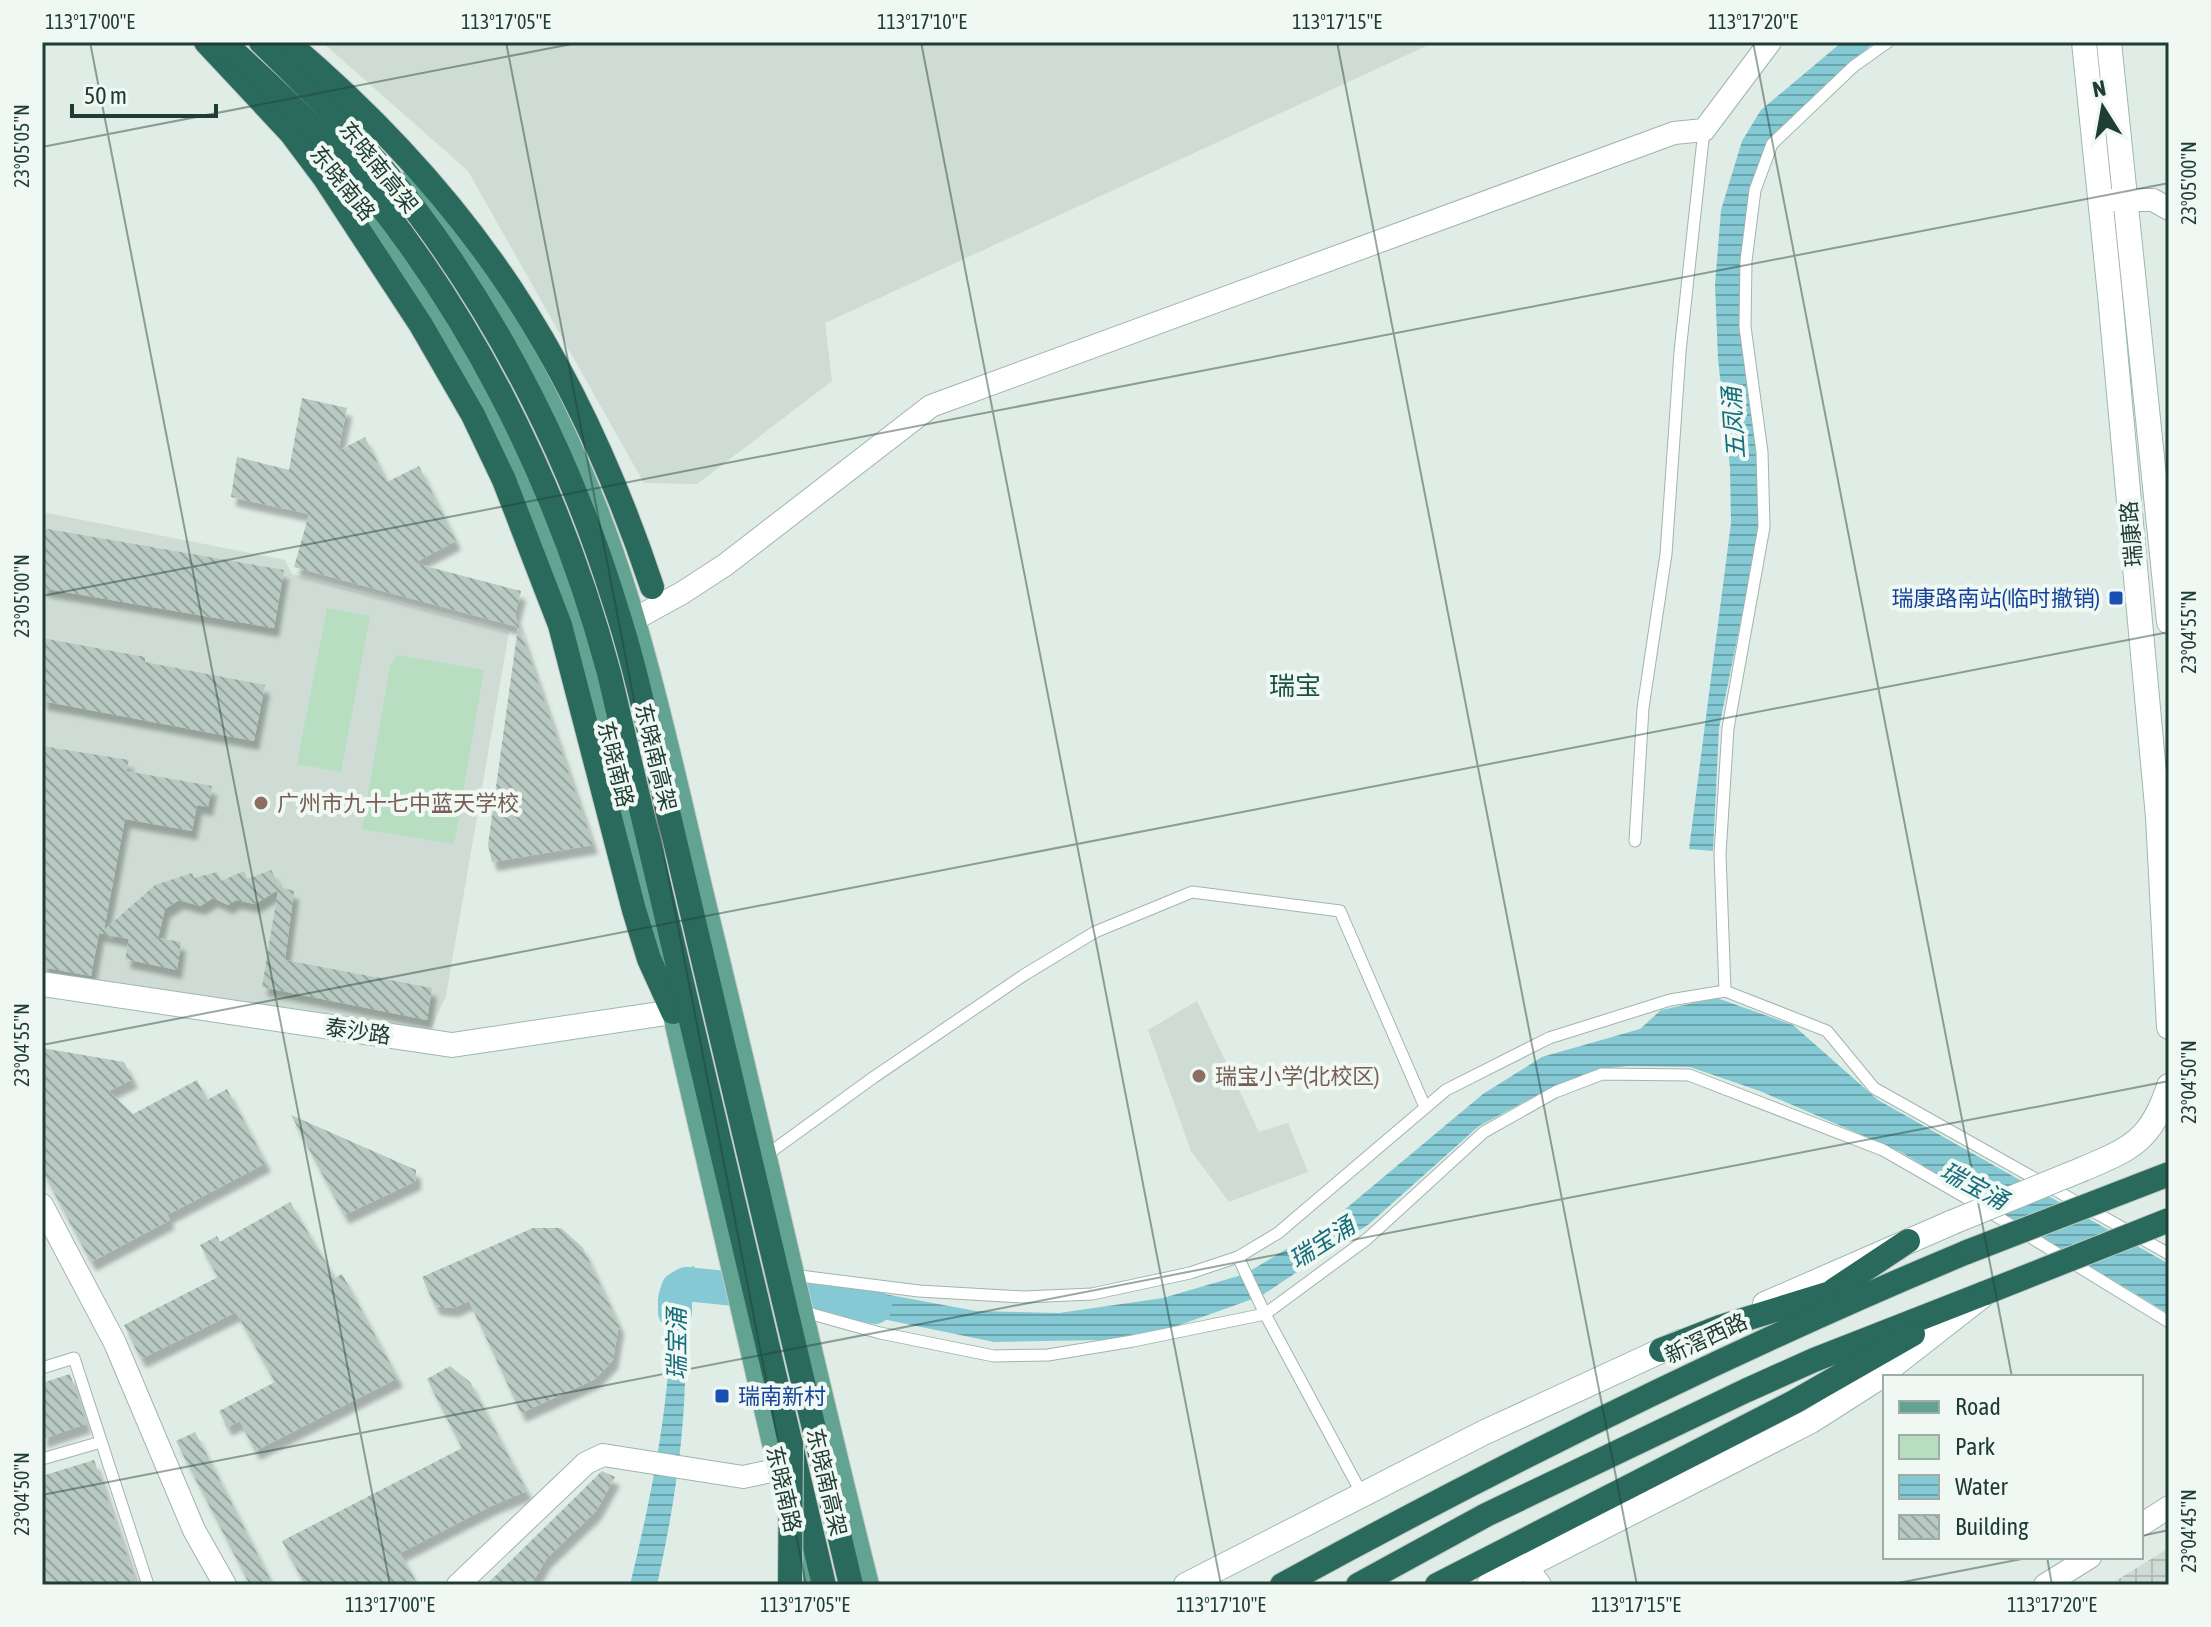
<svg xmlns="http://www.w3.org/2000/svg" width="2211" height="1627" viewBox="0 0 2211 1627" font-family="'Asap Condensed','Noto Sans SC',sans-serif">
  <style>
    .built { fill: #cedcd5 }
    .industrial { fill: url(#industrial-grid) }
    .park { fill: #b7dec1 }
    .water { fill: url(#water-rules) }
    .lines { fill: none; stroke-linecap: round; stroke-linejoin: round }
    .river { stroke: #85c9d4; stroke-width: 34 }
    .building { fill: url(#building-back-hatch); filter: url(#shadow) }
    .lane-casing { stroke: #a3b4ad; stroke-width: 13 }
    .street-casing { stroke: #a3b4ad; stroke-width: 24 }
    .secondary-casing { stroke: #9eb8ae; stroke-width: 26 }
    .primary-casing { stroke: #c1c9c6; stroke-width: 26 }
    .highway-casing { stroke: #c1c9c6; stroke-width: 26 }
    .lane { stroke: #fff; stroke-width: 11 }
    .street { stroke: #fff; stroke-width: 22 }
    .secondary { stroke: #fff; stroke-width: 24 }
    .primary { stroke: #62a491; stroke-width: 24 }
    .highway { stroke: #2a6a5c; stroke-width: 24 }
    .secondary-bridge-casing { stroke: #9eb8ae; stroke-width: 26; stroke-linecap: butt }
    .highway-bridge-casing { stroke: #c1c9c6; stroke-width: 26; stroke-linecap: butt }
    .secondary-bridge { stroke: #fff; stroke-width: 24 }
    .highway-bridge { stroke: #2a6a5c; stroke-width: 24 }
    .ticks { fill: none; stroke: #203d34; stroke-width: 2; stroke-opacity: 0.45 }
    .transit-dot { fill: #1a4fb4; stroke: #f0f8f4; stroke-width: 3 }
    .education-dot { fill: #8d6e63; stroke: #f0f8f4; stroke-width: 3 }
    .labels { text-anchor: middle; stroke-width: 8; stroke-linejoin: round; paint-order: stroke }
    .street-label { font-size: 22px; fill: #203d34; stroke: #f0f8f4 }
    .transit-label { font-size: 22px; fill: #164399; stroke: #f0f8f4; text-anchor: end }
    .education-label { font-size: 22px; fill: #785e54; stroke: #f0f8f4; text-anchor: start }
    .water-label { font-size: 24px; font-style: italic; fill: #176d7b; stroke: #f0f8f4 }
    .quarter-label { font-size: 26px; fill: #1b5042; stroke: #f0f8f4 }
    .neatline { fill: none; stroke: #203d34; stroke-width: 3 }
    .ticks-label { font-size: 20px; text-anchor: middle; fill: #203d34 }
  </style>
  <defs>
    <pattern id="industrial-grid" width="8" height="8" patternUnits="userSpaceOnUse" patternTransform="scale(2)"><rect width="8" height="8" fill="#cedcd5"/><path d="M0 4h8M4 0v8" fill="none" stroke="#b1beb7"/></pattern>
    <pattern id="water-rules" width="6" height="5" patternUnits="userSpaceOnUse" patternTransform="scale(2)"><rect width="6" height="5" fill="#85c9d4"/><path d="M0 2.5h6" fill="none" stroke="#6ca4ad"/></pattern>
    <pattern id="building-back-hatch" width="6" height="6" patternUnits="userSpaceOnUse" patternTransform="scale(2)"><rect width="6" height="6" fill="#b8c9c2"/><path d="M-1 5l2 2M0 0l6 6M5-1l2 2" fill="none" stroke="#95a49e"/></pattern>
    <filter id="shadow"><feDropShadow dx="5" dy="9" stdDeviation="2" flood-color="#0004"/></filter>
  </defs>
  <rect width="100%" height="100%" fill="#e0ece6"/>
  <!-- built -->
  <g class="built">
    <polygon points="322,42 1435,42 825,323 832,381 697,484 644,483 468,171"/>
    <polygon points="42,512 285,560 292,574 509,632 446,996 430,1031 42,975"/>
    <polygon points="1197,1001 1259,1132 1288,1123 1308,1172 1229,1202 1191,1151 1148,1030"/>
  </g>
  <!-- industrial -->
  <polygon class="industrial" points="2169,1548 2169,1585 2109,1585"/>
  <!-- park -->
  <g class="park">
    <polygon points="327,608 370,616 341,772 297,764"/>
    <polygon points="397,655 484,670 454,844 362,829 390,666"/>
  </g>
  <!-- water -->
  <g class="water">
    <polygon points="1842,42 1874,42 1768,141 1742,260 1758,451 1760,526 1719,728 1713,851 1689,849 1731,523 1730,468 1718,359 1715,285 1721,210 1742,141 1761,110"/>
    <polygon points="1717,998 1793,1025 1878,1100 2169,1264 2169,1314 1901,1152 1760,1091 1690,1067 1628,1066 1599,1069 1554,1086 1479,1126 1369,1224 1261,1296 1174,1327 1103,1340 994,1342 834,1309 830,1284 976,1311 1059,1313 1163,1298 1245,1274 1325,1226 1483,1094 1542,1057 1640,1029 1661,1010"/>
    <path d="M 694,1266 L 701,1295 L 683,1300 C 691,1397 678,1490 657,1585 L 630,1585 C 648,1510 663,1439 669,1362 C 671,1332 662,1299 675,1272 Z"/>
  </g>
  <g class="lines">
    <!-- river -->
    <polyline class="river" points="675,1312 675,1299 678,1289 686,1284 844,1300 875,1307"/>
  </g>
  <!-- building -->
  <g class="building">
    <polygon points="302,398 347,408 338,451 365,437 387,482 419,466 456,541 414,563 521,591 515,615 593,845 492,862 488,845 518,627 294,567 309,514 231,497 237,457 289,470"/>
    <polygon points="42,528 284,570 274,628 42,588"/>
    <polygon points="42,638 145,657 145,662 265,685 254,741 42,701"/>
    <polygon points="42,746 129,760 126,771 212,786 208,807 197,805 192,831 125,819 104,930 155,885 192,873 194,878 217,872 221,881 244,871 247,879 271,870 280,887 294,891 285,960 432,988 427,1020 262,987 278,890 255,904 236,900 228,905 213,898 200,906 179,900 165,909 158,938 181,942 177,970 125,959 129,939 99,933 91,976 42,967"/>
    <polygon points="42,1048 124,1062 133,1079 109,1091 133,1114 197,1080 207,1100 227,1089 266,1163 167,1215 170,1220 91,1262 42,1170"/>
    <polygon points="291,1115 416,1170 416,1181 344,1215"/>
    <polygon points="290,1202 335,1278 342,1274 398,1378 255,1451 240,1421 227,1427 219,1411 275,1382 236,1312 141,1359 124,1325 218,1277 200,1245 217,1236 220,1242"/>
    <polygon points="533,1228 561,1228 583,1248 619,1325 613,1360 595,1379 521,1413 469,1301 453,1308 435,1306 422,1277"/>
    <polygon points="450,1366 470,1382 527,1491 491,1506 400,1553 418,1585 305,1585 282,1541 462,1448 427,1379"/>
    <polygon points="70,1374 86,1424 42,1439 42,1383"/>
    <polygon points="195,1432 232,1504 273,1585 250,1585 176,1441"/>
    <polygon points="94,1460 137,1585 42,1585 42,1476"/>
    <polygon points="602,1471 615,1477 596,1511 546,1559 531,1585 486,1585"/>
  </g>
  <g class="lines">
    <!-- lane casing -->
    <g class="lane-casing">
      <g id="lane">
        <polyline points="1635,841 1643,708 1666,554 1680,352 1704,130"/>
        <polyline points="1725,991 1827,1031 1874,1088 2169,1254"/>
        <polyline points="765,1156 874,1077 1024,975 1095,932 1192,892 1340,911 1425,1107"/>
        <polyline points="1238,1257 1265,1314 1362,1494"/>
        <polyline points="792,1275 919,1291 1024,1297 1092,1294 1190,1273 1238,1257 1278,1233 1446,1090 1549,1038 1670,1000 1725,991 1720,854 1728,728 1764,527 1762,452 1745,327 1746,261 1755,190 1772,144 1854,66 1888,42"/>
        <polyline points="801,1311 880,1333 994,1356 1048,1355 1133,1341 1265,1314 1367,1239 1484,1132 1555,1092 1602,1074 1689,1075 1883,1150 1965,1197 2169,1322"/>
        <polyline points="42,1368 74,1358 148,1585"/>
        <polyline points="42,1459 101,1442"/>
      </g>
    </g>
    <!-- street casing -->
    <g class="street-casing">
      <g id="street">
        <polyline points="2109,200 2153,200 2169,209"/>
        <polyline points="633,620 682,593 725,565 931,406 1674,133 1704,130 1770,42"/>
        <polyline points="42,1205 115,1343 194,1530 225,1585"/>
        <polyline points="2141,1525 2169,1507"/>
        <polyline points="1526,1566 1540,1585"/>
        <polyline points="458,1585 586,1463 603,1455 743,1477 780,1469"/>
        <polyline points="2045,1585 2090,1557"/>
      </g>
    </g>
    <!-- secondary casing -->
    <g class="secondary-casing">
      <g id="secondary">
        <polyline points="2084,42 2110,295 2158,817 2169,1027"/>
        <polyline points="2109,42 2169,622"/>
        <polyline points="42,984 452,1045 673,1012"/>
        <path d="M 2083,1169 C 2133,1148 2151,1140 2169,1086"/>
        <polyline points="1765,1304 1953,1222"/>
        <polyline points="1186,1585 1483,1433 1680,1342"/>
        <polyline points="1489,1585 1811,1421 1872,1382 1982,1296"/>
      </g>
    </g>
    <!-- primary casing -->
    <g class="primary-casing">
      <g id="primary">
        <polyline points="315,149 391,243 458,348 515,456 565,579 582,630 635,843 786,1495"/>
        <path d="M 409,183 C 517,318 590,467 637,633 C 664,726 684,822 707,916 C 762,1139 811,1363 867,1585"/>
        <polyline points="795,1539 806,1585"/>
      </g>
    </g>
    <!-- highway casing -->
    <g class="highway-casing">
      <g id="highway">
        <polyline points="206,42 291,133 324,177 421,325 473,415 504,480 560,625 634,910 649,959 673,1012"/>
        <path d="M 223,42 C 262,77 301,113 336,152 C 467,300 558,483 609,673 L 824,1585"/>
        <path d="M 261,42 C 316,95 371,151 417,212 C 504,328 571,462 614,601 C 632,655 644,710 657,765 L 851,1585"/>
        <path d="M 287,42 C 471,198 576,359 652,587"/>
        <polyline points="1834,1290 1908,1241"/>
        <polyline points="1661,1350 1720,1327 1850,1287"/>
        <path d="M 1282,1585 C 1505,1463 1732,1350 1967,1252"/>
        <polyline points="1358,1585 1486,1515 1745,1391 1814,1360 1985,1293"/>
        <polyline points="1437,1585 1794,1402 1913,1334"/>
      </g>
    </g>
    <!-- lane -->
    <use href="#lane" class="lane"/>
    <!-- street -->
    <use href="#street" class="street"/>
    <!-- secondary -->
    <use href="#secondary" class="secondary"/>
    <!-- primary -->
    <use href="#primary" class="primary"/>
    <!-- highway -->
    <use href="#highway" class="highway"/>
    <!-- secondary-bridge casing -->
    <g class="secondary-bridge-casing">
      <polyline id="secondary-bridge" points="1953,1222 2083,1169"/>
    </g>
    <!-- highway-bridge casing -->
    <g class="highway-bridge-casing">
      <g id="highway-bridge">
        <polyline points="1967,1252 2169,1174"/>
        <polyline points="1985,1293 2169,1220"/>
        <polyline points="790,1585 791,1444"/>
      </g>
    </g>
    <!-- secondary-bridge -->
    <use href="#secondary-bridge" class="secondary-bridge"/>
    <!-- highway-bridge -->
    <use href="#highway-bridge" class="highway-bridge"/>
  </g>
  <!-- ticks -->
  <path class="ticks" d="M 90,42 L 390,1585M 506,42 L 806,1585M 921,42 L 1221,1585M 1337,42 L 1637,1585M 1753,42 L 2012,1377M 2168,42 L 2169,46M 42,147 L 582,42M 42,596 L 2169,183M 42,1045 L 2169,632M 42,1495 L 2169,1081M 2141,1536 L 2169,1530M 2047,1557 L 2052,1585M 1888,1585 L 2032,1557"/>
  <!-- markers -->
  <g class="transit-dot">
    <rect x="2108" y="590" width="16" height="16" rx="4"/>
    <rect x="714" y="1388" width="16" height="16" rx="4"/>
  </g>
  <g class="education-dot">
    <circle cx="261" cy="803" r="8"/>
    <circle cx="1199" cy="1076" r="8"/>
  </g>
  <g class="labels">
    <!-- street labels -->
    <g class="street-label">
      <text transform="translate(379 167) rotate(51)" y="8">东晓南高架</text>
      <text transform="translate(343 183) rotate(51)" y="8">东晓南路</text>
      <text transform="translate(2131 534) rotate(-95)" y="8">瑞康路</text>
      <text transform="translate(656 757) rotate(76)" y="8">东晓南高架</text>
      <text transform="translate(616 764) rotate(76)" y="8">东晓南路</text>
      <text transform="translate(358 1031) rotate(8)" y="8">泰沙路</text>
      <text transform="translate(1706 1338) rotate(-25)" y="8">新滘西路</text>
      <text transform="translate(827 1482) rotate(77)" y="8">东晓南高架</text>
      <text transform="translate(784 1489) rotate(77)" y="8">东晓南路</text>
    </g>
    <!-- transit labels -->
    <g class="transit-label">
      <text x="2100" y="606">瑞康路南站(临时撤销)</text>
      <text x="738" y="1404" text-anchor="start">瑞南新村</text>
    </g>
    <!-- education labels -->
    <g class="education-label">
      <text x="277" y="811">广州市九十七中蓝天学校</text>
      <text x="1215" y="1084">瑞宝小学(北校区)</text>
    </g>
    <!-- water labels -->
    <g class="water-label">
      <text transform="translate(1734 423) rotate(-94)" y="8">五凤涌</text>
      <text transform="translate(1974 1186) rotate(28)" y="8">瑞宝涌</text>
      <text transform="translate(1322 1243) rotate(-33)" y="8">瑞宝涌</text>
      <text transform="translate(677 1344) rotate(-90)" y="8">瑞宝涌</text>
    </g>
    <!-- quarter labels -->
    <g class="quarter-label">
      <text x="1295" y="695">瑞宝</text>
    </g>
  </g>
  <!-- border -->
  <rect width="2211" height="1627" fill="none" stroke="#f0f8f4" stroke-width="88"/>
  <!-- legend -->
  <rect x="1883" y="1375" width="260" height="184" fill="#f0f8f4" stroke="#9dada7" stroke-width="2"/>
  <rect x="1899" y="1401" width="40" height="12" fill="#62a491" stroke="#9dada7" stroke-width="2"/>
  <text x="1955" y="1415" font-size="24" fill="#203d34">Road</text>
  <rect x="1899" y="1435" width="40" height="24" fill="#b7dec1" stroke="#9dada7" stroke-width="2"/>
  <text x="1955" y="1455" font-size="24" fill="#203d34">Park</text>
  <rect x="1899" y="1475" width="40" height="24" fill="url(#water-rules)" stroke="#9dada7" stroke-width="2"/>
  <text x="1955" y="1495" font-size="24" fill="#203d34">Water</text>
  <rect x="1899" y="1515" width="40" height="24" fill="url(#building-back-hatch)" stroke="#9dada7" stroke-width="2"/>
  <text x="1955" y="1535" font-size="24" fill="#203d34">Building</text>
  <!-- north arrow -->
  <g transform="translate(2103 108) rotate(349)" stroke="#f0f8f4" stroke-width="6" paint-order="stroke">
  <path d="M0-6L14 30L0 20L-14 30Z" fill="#203d34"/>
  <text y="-12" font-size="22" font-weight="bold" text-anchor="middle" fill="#203d34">N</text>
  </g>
  <!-- scale -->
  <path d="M72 104v12h144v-12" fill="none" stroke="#203d34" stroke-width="4"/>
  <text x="84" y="104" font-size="24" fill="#203d34" stroke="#f0f8f4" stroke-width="6" paint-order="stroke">50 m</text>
  <rect x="44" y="44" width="2123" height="1539" class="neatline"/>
  <g class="ticks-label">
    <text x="90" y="29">113°17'00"E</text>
    <text x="506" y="29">113°17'05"E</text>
    <text x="922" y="29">113°17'10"E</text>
    <text x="1337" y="29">113°17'15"E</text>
    <text x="1753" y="29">113°17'20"E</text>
    <text transform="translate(22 146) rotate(-90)" y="7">23°05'05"N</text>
    <text transform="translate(2189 183) rotate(-90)" y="7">23°05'00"N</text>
    <text transform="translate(22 596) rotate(-90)" y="7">23°05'00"N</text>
    <text transform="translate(2189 632) rotate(-90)" y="7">23°04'55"N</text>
    <text transform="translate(22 1045) rotate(-90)" y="7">23°04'55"N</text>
    <text transform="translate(2189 1082) rotate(-90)" y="7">23°04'50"N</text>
    <text transform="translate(22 1494) rotate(-90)" y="7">23°04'50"N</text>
    <text transform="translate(2189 1531) rotate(-90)" y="7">23°04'45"N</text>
    <text x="390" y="1612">113°17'00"E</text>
    <text x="805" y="1612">113°17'05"E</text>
    <text x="1221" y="1612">113°17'10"E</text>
    <text x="1636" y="1612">113°17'15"E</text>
    <text x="2052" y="1612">113°17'20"E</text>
  </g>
</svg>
